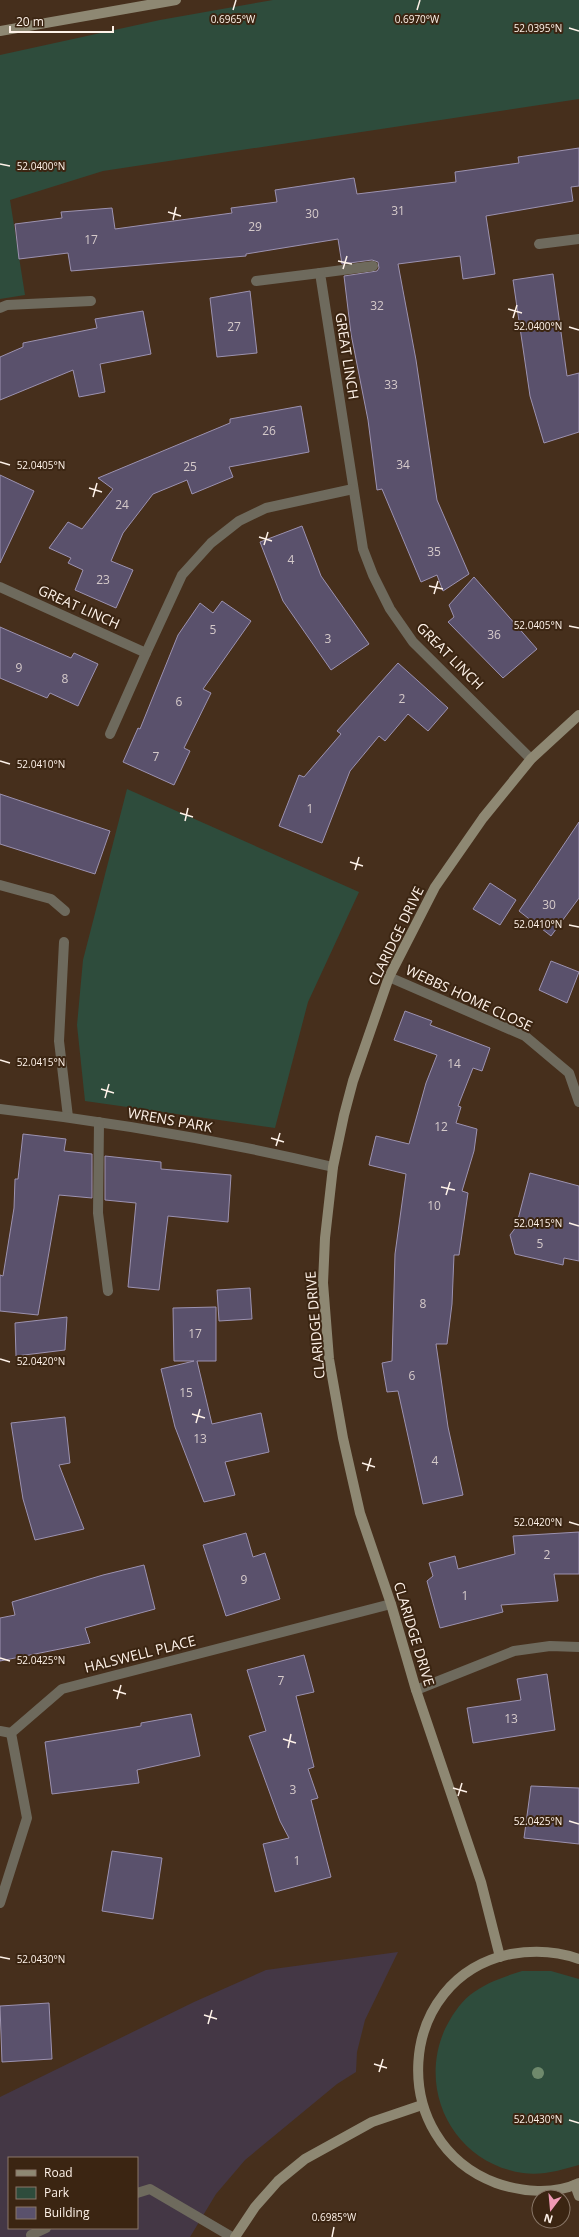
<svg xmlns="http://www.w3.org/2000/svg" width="579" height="2237" viewBox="0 0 579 2237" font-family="'Open Sans',sans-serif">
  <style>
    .commercial { fill: #443745; fill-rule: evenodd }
    .green { fill: #2e4c3c }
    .building { fill: #5a516c; stroke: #9c92b0 }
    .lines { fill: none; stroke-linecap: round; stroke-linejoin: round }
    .lane { stroke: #6e6a5d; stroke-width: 10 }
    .street { stroke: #6e6a5d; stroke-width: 10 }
    .secondary { stroke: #8e8873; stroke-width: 10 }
    .tree { fill: #6f896c }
    .ticks { fill: none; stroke: #fef2e9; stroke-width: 1.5 }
    .labels { text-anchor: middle; stroke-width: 4; stroke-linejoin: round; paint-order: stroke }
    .number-label { font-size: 12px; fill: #d5caca }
    .street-label { font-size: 14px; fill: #fef2e9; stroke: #3b2512 }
    .ticks-label { font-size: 10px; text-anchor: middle; fill: #fef2e9; stroke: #3b2512; stroke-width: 4; stroke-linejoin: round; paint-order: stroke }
  </style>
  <rect width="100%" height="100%" fill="#462f1c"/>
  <!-- commercial -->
  <path class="commercial" d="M 398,1952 L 365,2020 L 357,2052 L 356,2072 L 337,2084 L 245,2160 L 216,2194 L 190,2237 L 0,2237 L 0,2097 L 194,2002 L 266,1970 ZM 9,2158 L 137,2158 L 137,2228 L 9,2228 Z"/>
  <!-- green -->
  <g class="green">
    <polygon points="273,0 579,0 579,99 103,171 10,200 25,295 0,299 0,55 160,20"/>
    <polygon points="127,789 359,892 308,1002 275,1128 85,1101 77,1025 83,960"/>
    <path d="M 522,1971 L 551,1971 L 579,1979 L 579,2165 C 561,2170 542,2176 523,2173 C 454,2163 417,2091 445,2029 C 451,2017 459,2004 470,1995 C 485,1983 503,1977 522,1971 Z"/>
  </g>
  <!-- building -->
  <g class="building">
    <polygon points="579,148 579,186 571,187 573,201 486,216 495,274 463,279 460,256 398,264 416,360 437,500 469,574 443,591 437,575 421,582 382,489 377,490 368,420 351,334 344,276 377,271 379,268 378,262 372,260 342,264 338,239 246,254 246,256 71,271 68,253 19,259 15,224 62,218 61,212 112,208 115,229 232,213 231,208 277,202 275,190 354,178 357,194 456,182 455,172 519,163 518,157"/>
    <polygon points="553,274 567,376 579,373 579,432 544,443 530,396 513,280"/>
    <polygon points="250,291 257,353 217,357 210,298"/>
    <polygon points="143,311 151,354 100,364 105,392 79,397 73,370 0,400 0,357 23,347 23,343 97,328 95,319"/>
    <polygon points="301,406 309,452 229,467 233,477 192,494 187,480 153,494 123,533 111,561 133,570 116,608 75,590 83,570 68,563 71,558 49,548 68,522 82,529 113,489 98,478 230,423 230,419"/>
    <polygon points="0,475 34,491 0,563"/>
    <polygon points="302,526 321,576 369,644 331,670 283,601 260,542"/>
    <polygon points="474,577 537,649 503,678 448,622 454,617 449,605"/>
    <polygon points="222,601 251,621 203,689 211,693 184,748 190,751 174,785 123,762 138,728 140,729 178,635 200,603 213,613"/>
    <polygon points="0,627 71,658 74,653 98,664 78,706 50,693 47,698 0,678"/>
    <polygon points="398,663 448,708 428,731 408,714 385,741 379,736 350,771 322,843 279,826 299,775 304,777 341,734 337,731"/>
    <polygon points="0,794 110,831 95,874 0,844"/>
    <polygon points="579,822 579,898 551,936 519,911"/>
    <polygon points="490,883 516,900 500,925 473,909"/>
    <polygon points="551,961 579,972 567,1003 539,990"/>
    <polygon points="405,1011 432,1021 430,1025 490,1048 482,1071 473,1068 458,1106 461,1107 456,1123 477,1129 474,1151 462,1191 468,1193 459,1255 454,1255 452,1304 447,1344 436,1344 448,1427 463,1495 423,1504 398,1391 387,1392 382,1363 392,1361 395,1254 406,1174 369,1165 376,1136 409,1144 426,1083 437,1055 394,1040"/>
    <polygon points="23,1134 66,1139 64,1151 92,1154 92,1198 59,1195 38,1315 0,1311 0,1275 3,1276 14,1208 15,1179 18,1179"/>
    <polygon points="105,1156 161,1162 161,1169 231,1175 228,1222 168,1216 159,1290 128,1287 136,1203 105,1200"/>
    <polygon points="530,1173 579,1186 579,1261 564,1258 563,1265 515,1254 510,1235 516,1227"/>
    <polygon points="250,1288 252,1319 219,1321 217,1290"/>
    <polygon points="216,1307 216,1361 197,1361 212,1424 261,1413 269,1452 225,1462 235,1495 204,1502 175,1427 161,1369 194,1361 174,1361 173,1308"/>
    <polygon points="67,1317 65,1350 16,1356 15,1323"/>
    <polygon points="65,1417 70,1463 59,1465 84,1529 35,1540 23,1499 11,1423"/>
    <polygon points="579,1532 579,1574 554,1574 558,1601 501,1605 503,1612 440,1628 427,1581 433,1576 429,1563 455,1556 458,1569 515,1554 513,1536"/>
    <polygon points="246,1533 253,1557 265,1553 280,1599 226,1616 203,1545"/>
    <polygon points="144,1565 155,1609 85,1628 90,1643 0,1661 0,1618 15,1615 12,1602 103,1575"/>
    <polygon points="304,1655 314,1692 296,1696 314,1767 308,1769 318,1798 311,1800 331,1877 275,1892 263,1844 289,1838 280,1821 249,1736 266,1731 247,1670"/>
    <polygon points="547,1674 555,1730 473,1743 467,1708 521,1700 517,1679"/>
    <polygon points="191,1714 200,1756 137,1770 139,1783 52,1794 45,1742 141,1726 141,1723"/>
    <polygon points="531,1786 579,1788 579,1844 524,1838"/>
    <polygon points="112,1851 162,1858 153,1919 102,1911"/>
    <polygon points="49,2003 52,2059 2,2062 0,2006"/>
  </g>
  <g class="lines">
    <!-- lane -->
    <g class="lane">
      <polyline points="137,2193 150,2189 232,2237"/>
      <polyline points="32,2237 31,2235 46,2228"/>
    </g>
    <!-- street -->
    <g class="street">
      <polyline points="539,244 579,239"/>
      <polyline points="373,266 320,273 363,549 373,575 390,609 413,642 531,759"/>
      <polyline points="256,281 320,273"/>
      <polyline points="0,308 7,305 91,301"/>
      <polyline points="0,587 146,653 182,575 211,543 239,521 266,508 353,489"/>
      <polyline points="110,734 146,653"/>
      <polyline points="0,885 51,899 65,911"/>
      <polyline points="64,942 59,1041 68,1117"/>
      <polyline points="389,977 525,1036 569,1073 579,1102"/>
      <path d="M 0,1109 C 112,1122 223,1141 333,1167"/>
      <polyline points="99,1122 98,1213 108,1291"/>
      <polyline points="416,1690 514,1651 550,1646 579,1647"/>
      <polyline points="0,1731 11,1733"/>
      <polyline points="0,1903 27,1818 11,1733 62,1689 391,1604"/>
    </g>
    <!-- secondary -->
    <g class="secondary">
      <polyline points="0,31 176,0"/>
      <polyline points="500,1957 481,1882 416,1690 391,1604 360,1513 343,1438 329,1359 323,1283 325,1238 333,1167 344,1115 353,1081 389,977 435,887 483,818 531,759 579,715"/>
      <path d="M 579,1959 C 557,1951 534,1950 511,1954 C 394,1978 386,2142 496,2183 C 521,2192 554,2195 579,2183"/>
      <polyline points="575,2185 579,2196"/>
      <polyline points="235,2237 255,2207 278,2181 305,2159 372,2122 422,2105"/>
    </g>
  </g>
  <!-- trees -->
  <circle class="tree" cx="538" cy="2073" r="6"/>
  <!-- ticks -->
  <path class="ticks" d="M 233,10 L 236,0M 417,10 L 420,0M 569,28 L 579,31M 0,164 L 10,166M 168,212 L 181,216M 173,220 L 176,207M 338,261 L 352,264M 343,269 L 347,256M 508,309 L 522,313M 513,318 L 517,305M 569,327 L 579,330M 0,462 L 10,465M 89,488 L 102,492M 93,497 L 97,483M 259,537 L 272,541M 264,545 L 268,532M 429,586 L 443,589M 434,594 L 438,581M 569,626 L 579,628M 0,761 L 10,764M 180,813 L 193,817M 185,821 L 188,808M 350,862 L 363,866M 355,870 L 359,857M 569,925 L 579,927M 0,1060 L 10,1063M 101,1089 L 114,1093M 105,1098 L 109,1084M 271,1138 L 284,1142M 276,1146 L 280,1133M 441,1187 L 455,1190M 446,1195 L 450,1182M 569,1223 L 579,1226M 0,1359 L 10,1362M 192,1414 L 205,1418M 196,1423 L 200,1409M 362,1463 L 375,1467M 367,1471 L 371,1458M 569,1522 L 579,1525M 0,1658 L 10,1661M 113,1690 L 126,1694M 117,1699 L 121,1685M 283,1739 L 296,1743M 288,1748 L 291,1734M 453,1788 L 467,1792M 458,1796 L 462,1783M 569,1821 L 579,1824M 0,1957 L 10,1959M 204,2015 L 217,2019M 208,2024 L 212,2010M 374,2064 L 387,2068M 379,2072 L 383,2059M 569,2120 L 579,2123M 332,2237 L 334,2227"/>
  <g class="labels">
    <!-- number labels -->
    <g class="number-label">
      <text x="398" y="215">31</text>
      <text x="312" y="218">30</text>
      <text x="255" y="231">29</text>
      <text x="91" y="244">17</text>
      <text x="377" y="310">32</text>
      <text x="234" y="331">27</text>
      <text x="391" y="389">33</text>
      <text x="269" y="435">26</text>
      <text x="403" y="469">34</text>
      <text x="190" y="471">25</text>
      <text x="122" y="509">24</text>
      <text x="434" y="556">35</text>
      <text x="291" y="564">4</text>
      <text x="103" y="584">23</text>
      <text x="213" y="634">5</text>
      <text x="494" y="639">36</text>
      <text x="328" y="643">3</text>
      <text x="19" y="672">9</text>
      <text x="65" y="683">8</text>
      <text x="402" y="703">2</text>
      <text x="179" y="706">6</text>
      <text x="156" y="761">7</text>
      <text x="310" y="813">1</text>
      <text x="549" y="909">30</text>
      <text x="454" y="1068">14</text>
      <text x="441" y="1131">12</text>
      <text x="434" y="1210">10</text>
      <text x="540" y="1248">5</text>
      <text x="423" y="1308">8</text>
      <text x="195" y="1338">17</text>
      <text x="412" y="1380">6</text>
      <text x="186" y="1397">15</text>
      <text x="200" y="1443">13</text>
      <text x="435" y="1465">4</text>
      <text x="547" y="1559">2</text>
      <text x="244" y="1584">9</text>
      <text x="465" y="1600">1</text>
      <text x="281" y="1685">7</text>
      <text x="511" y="1723">13</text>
      <text x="293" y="1794">3</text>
      <text x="297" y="1865">1</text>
    </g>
    <!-- street labels -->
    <g class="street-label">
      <text transform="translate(347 356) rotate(81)" y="5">GREAT LINCH</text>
      <text transform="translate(79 607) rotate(24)" y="5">GREAT LINCH</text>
      <text transform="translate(450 656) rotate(45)" y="5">GREAT LINCH</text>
      <text transform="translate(396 936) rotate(-64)" y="5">CLARIDGE DRIVE</text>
      <text transform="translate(469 998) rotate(25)" y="5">WEBBS HOME CLOSE</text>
      <text transform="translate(170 1120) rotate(10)" y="5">WRENS PARK</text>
      <text transform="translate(315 1325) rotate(-95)" y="5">CLARIDGE DRIVE</text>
      <text transform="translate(414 1634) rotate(73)" y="5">CLARIDGE DRIVE</text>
      <text transform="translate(140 1654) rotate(-14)" y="5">HALSWELL PLACE</text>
    </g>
  </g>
  <g class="ticks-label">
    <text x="233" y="23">0.6965°W</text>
    <text x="417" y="23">0.6970°W</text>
    <text x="538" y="32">52.0395°N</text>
    <text x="41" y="170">52.0400°N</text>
    <text x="538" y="330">52.0400°N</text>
    <text x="41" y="469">52.0405°N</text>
    <text x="538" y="629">52.0405°N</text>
    <text x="41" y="768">52.0410°N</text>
    <text x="538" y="928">52.0410°N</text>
    <text x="41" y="1066">52.0415°N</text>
    <text x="538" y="1227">52.0415°N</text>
    <text x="41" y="1365">52.0420°N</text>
    <text x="538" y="1526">52.0420°N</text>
    <text x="41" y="1664">52.0425°N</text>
    <text x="538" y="1825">52.0425°N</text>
    <text x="41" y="1963">52.0430°N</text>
    <text x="538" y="2123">52.0430°N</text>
    <text x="334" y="2221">0.6985°W</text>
  </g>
  <!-- legend -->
  <rect x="8" y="2157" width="130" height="72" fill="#3b2512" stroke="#897768"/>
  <rect x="16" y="2170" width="20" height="6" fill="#8e8873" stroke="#897768"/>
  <text x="44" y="2177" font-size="12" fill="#fef2e9">Road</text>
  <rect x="16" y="2187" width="20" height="12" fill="#2e4c3c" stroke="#897768"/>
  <text x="44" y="2197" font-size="12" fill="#fef2e9">Park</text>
  <rect x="16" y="2207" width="20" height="12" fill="#5a516c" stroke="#897768"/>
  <text x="44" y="2217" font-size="12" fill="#fef2e9">Building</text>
  <!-- north arrow -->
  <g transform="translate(551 2209) rotate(196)"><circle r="19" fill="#3b2512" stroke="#897768"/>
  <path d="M0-3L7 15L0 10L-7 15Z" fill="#f09ab5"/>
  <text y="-6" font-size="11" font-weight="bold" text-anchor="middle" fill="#fef2e9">N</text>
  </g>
  <!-- scale -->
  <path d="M10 26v6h103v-6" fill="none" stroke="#fef2e9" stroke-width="2"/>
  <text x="16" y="26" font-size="12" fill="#fef2e9" stroke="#3b2512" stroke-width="3" paint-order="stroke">20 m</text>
</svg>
